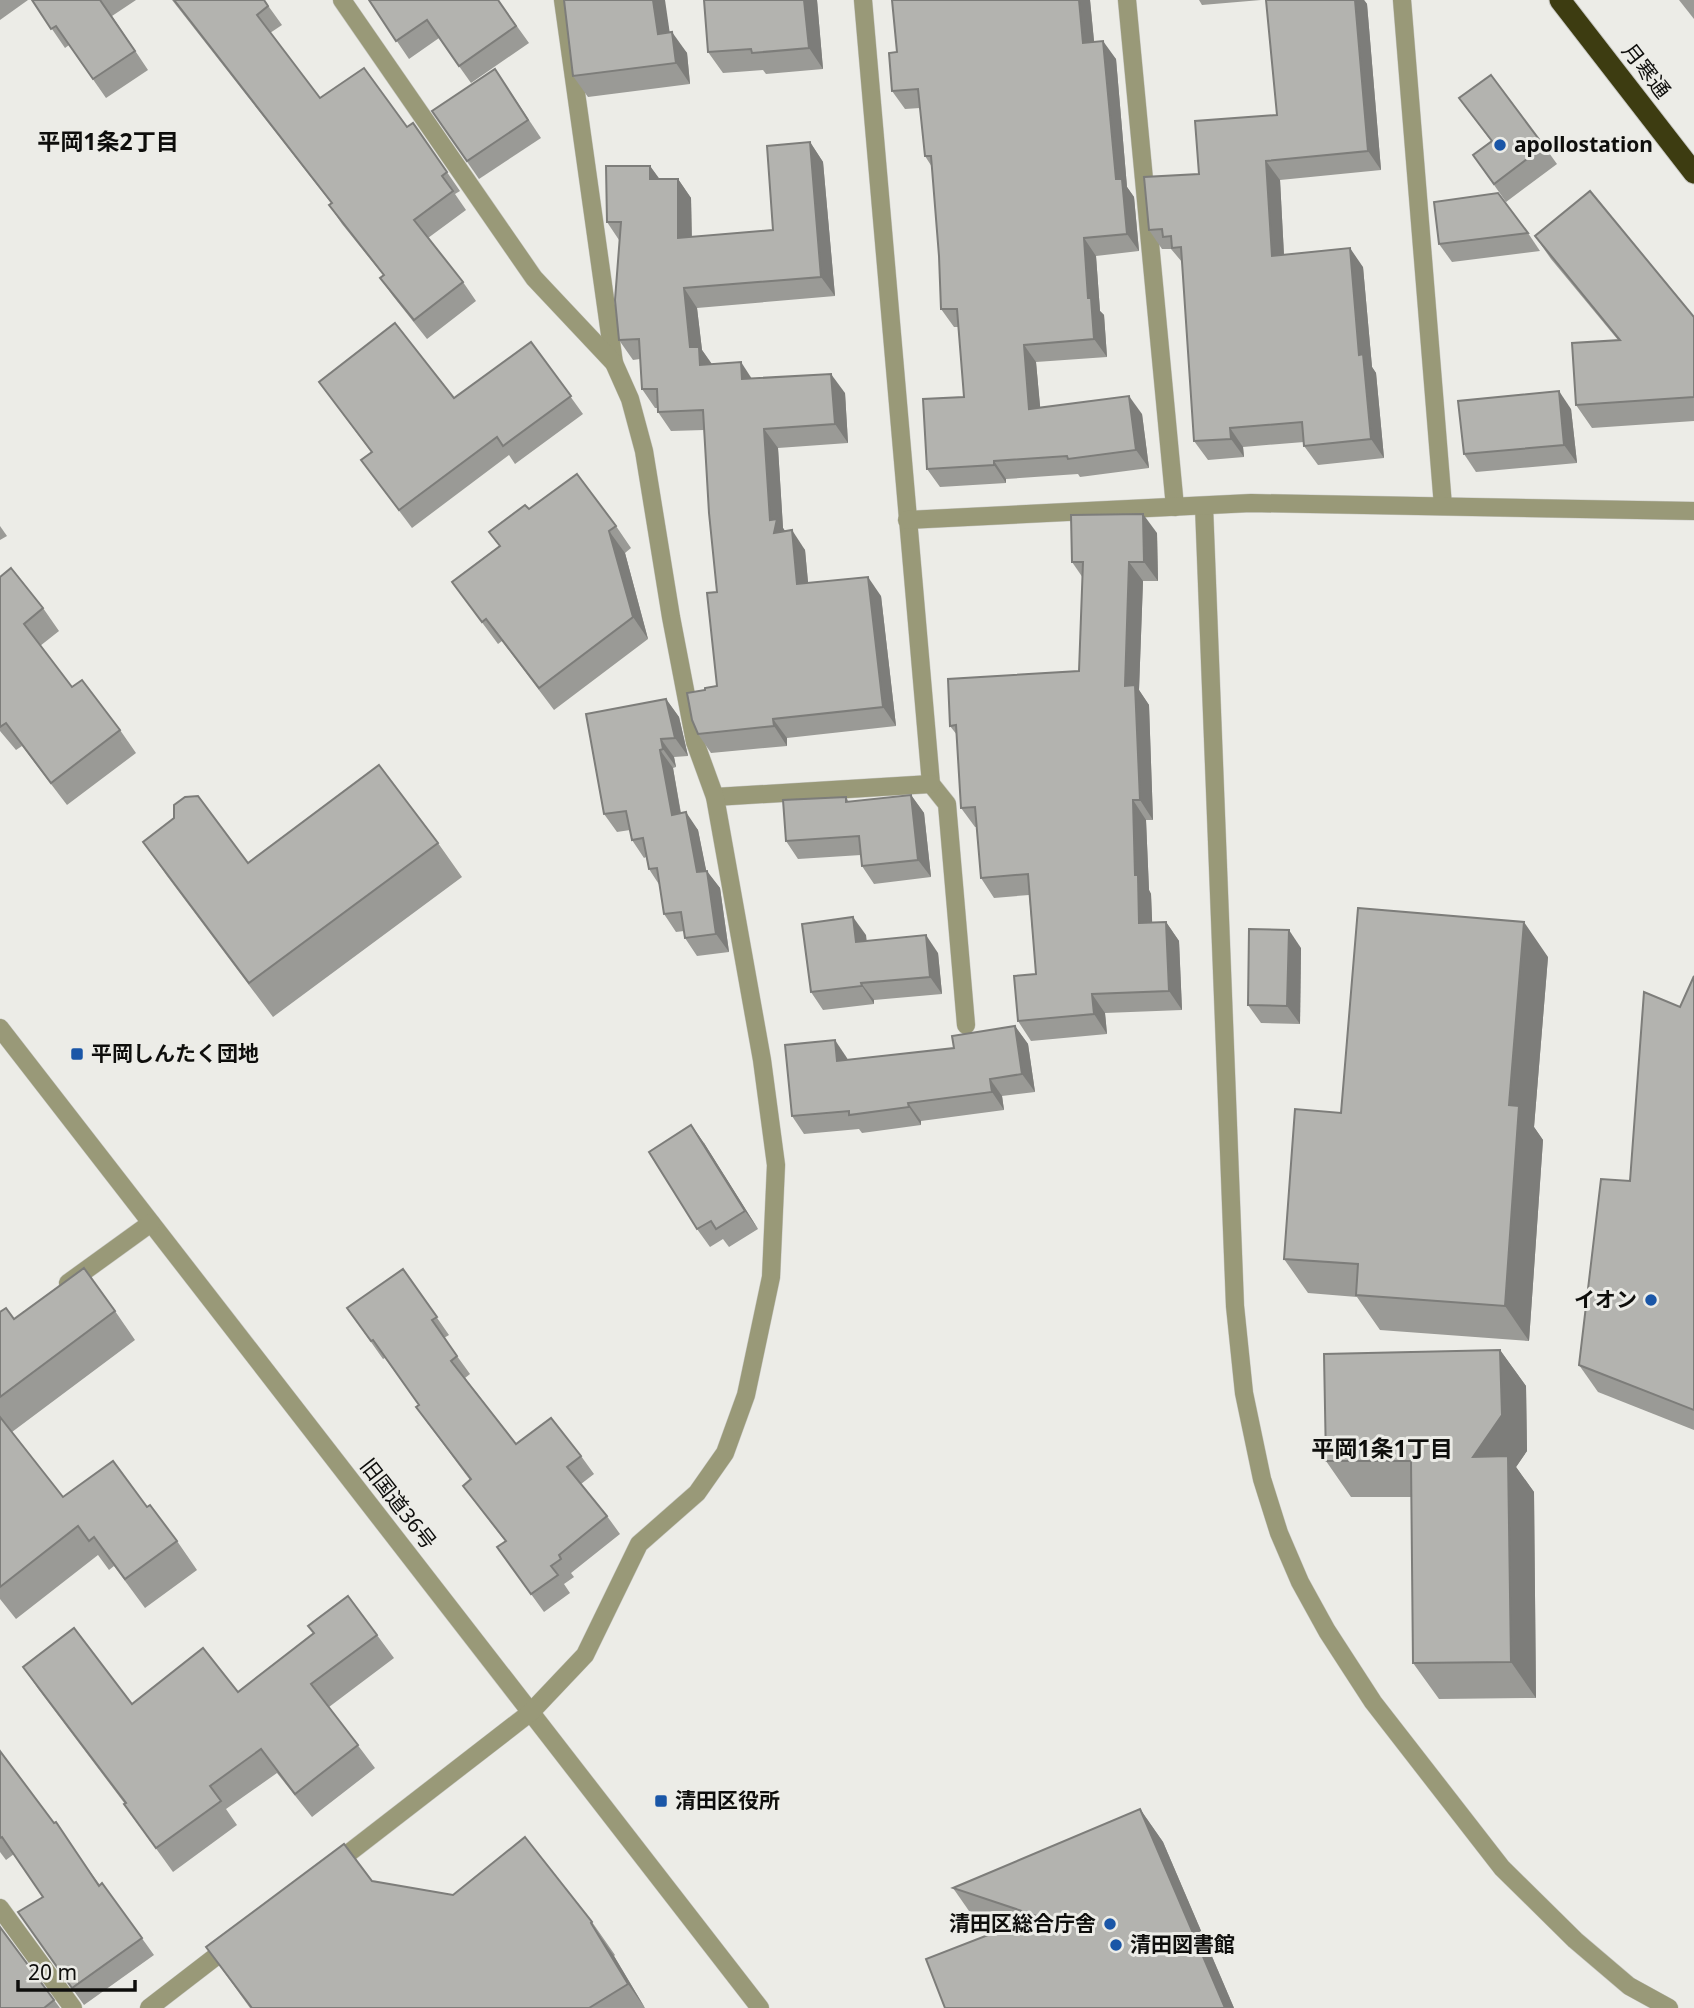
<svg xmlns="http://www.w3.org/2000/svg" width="1694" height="2008" viewBox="0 0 1694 2008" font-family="'Noto Sans','Noto Sans JP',sans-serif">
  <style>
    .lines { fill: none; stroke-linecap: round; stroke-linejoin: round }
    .minor-casing { stroke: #c8c8c4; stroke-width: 19 }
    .highway-casing { stroke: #c8c8c4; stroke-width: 23 }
    .minor { stroke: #999978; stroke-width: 18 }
    .highway { stroke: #3d3c11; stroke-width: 21 }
    .wall { fill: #9a9a96 }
    .shaded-wall { fill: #7d7d7a }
    .building { fill: #b3b3af; stroke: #7d7d7a; stroke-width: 2 }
    .poi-dot { fill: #1a56a7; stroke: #ecece7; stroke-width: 2.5 }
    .labels { text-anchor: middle; stroke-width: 6; stroke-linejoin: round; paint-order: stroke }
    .street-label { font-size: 21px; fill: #0e0e0c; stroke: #ecece7 }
    .poi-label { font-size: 21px; font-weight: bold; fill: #0e0e0c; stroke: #ecece7; text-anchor: start }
    .neighbourhood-label { font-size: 23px; font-weight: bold; fill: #0e0e0c; stroke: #ecece7 }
  </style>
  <rect width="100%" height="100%" fill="#ecece7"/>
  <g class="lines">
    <!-- minor casing -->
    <g class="minor-casing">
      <g id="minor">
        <polyline points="563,0 614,363"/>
        <polyline points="863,0 931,784 947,804 966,1025"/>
        <polyline points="1127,0 1175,507"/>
        <polyline points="1402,0 1443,506"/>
        <polyline points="1204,506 1235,1306 1244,1393 1262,1479 1279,1533 1300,1582 1327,1631 1373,1702 1502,1868 1575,1940 1629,1986 1669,2008"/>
        <polyline points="907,520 1251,503 1694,511"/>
        <polyline points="715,797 931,784"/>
        <polyline points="0,1028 760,2008"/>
        <polyline points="68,1283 151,1223"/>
        <polyline points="332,1866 531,1712 585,1655 639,1544 697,1493 725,1453 746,1395 771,1277 776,1165 762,1060 715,797 695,742 671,617 644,451 630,399 614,363 534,278 342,0"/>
        <polyline points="0,1908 73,2008"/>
        <polyline points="149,2008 232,1944"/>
      </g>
    </g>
    <!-- highway casing -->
    <g class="highway-casing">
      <polyline id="highway" points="1560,0 1694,173"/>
    </g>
    <!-- minor -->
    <use href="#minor" class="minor"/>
    <!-- highway -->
    <use href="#highway" class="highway"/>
  </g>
  <!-- wall -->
  <g class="wall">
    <polygon points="0,0 28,0 0,20"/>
    <polygon points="32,0 136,0 112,16 148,70 106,98 69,45 65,48"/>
    <polygon points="172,0 264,0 282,25 270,33 320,98 407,127 413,123 460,191 455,194 466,210 428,238 463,282 476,301 427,339 393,296 380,278 383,275 342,224 329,205 331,203"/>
    <polygon points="369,0 498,0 529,43 471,83 439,38 409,59"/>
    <polygon points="704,0 817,0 823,69 766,74 763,70 723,73 708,52"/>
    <polygon points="892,0 1090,0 1094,42 1116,59 1127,187 1134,197 1139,251 1096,256 1100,311 1104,315 1107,357 1036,362 1040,407 1142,414 1149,468 1080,477 1078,474 1006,479 1006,483 940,487 927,469 964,397 959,327 954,327 941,309 939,256 932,167 925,156 920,108 905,109 892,91 897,52"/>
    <polygon points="1199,0 1261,0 1202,5"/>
    <polygon points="1266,0 1364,0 1367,4 1381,170 1280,180 1284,255 1363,267 1372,367 1376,373 1384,458 1318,465 1304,446 1304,442 1243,447 1244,457 1208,460 1194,441 1182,262 1171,249 1162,249 1149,230 1199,174 1277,115"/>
    <polygon points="1679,0 1694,0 1694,19"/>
    <polygon points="670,33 687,53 690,84 588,97 573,76"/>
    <polygon points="507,87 541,138 479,179 432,111"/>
    <polygon points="1459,98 1544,146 1557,164 1506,202 1473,155 1491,141"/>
    <polygon points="810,142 823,162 835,296 697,308 702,350 712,364 752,379 845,393 848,443 778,448 783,528 785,531 805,550 808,583 881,596 896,726 787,738 787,746 711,753 698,734 705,690 717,686 717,592 704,430 671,431 658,412 657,408 655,408 642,389 640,359 633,360 619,340 619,240 607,222 650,166 659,179 678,179 691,198 692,237 773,230"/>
    <polygon points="1528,233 1540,251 1452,262 1439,244"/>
    <polygon points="1535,236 1694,317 1694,421 1592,428 1576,405 1618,340 1551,259"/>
    <polygon points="531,342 583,414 515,464 509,455 412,528 361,460 371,452 319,382 454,398"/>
    <polygon points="1571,409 1577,463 1476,472 1464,454"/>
    <polygon points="529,509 616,526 631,548 625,553 648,639 554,710 502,641 498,644 452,582 499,546"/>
    <polygon points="0,526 7,536 0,540"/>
    <polygon points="1157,533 1158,581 1143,581 1139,690 1149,705 1153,820 1146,820 1149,890 1151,894 1152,922 1166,922 1179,941 1182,1010 1105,1013 1107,1034 1031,1041 1018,1021 1036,974 1029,895 994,898 981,878 977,827 975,827 961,808 957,735 950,726 1079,671 1083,578 1072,562"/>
    <polygon points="0,577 43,608 59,631 40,646 72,687 120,730 136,753 67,805 22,746 16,750 0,731"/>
    <polygon points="666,699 679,717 688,756 674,757 676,767 673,768 681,813 698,830 706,871 720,888 729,952 697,956 685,938 684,931 676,932 664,914 660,886 649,869 646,857 644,858 632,840 630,830 617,832 604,814"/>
    <polygon points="911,795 924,813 931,877 874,884 862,866 861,855 798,859 786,841 846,797 849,802"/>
    <polygon points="143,842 248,863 438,843 462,877 273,1017 167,876"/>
    <polygon points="866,935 866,941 938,953 942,994 874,1000 874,1004 823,1010 811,992"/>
    <polygon points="1301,948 1300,1024 1261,1023 1248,1005"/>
    <polygon points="1548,957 1534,1127 1543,1140 1529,1341 1380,1330 1357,1297 1308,1293 1284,1259 1341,1113"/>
    <polygon points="1694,976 1694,1430 1598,1392 1579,1365 1680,1007"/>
    <polygon points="1015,1026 1028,1044 1035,1092 1002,1096 1004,1110 921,1121 921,1125 862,1133 859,1129 804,1134 792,1116 847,1058 848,1060 954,1048"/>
    <polygon points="704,1143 758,1229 729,1247 723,1239 710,1247 697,1229"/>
    <polygon points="403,1269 449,1335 444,1338 470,1374 465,1378 516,1444 581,1456 594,1474 581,1484 607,1516 620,1534 571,1573 574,1577 564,1584 570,1593 544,1612 510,1565 505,1541 463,1486 470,1480 429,1425 416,1407 419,1405 385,1358 383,1359 347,1308"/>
    <polygon points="115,1311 135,1340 12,1432 63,1497 147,1507 177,1541 197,1570 145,1608 114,1566 109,1570 98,1555 16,1619 0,1599 0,1312 14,1319"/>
    <polygon points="1500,1350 1526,1386 1527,1451 1516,1467 1534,1492 1536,1698 1439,1699 1413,1663 1412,1497 1351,1497 1326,1461"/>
    <polygon points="377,1635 394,1658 329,1707 375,1768 312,1817 277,1773 226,1809 237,1825 173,1872 124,1804 125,1804 39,1690 23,1667 132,1704 238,1692"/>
    <polygon points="0,1751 100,1885 102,1883 154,1955 84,2005 18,1912 43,1897 14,1854 6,1860 0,1852"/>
    <polygon points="1140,1809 1163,1842 1234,2008 976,1921 953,1888"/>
    <polygon points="372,1881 592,1922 615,1955 614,1956 645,2008 250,2008 206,1947"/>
    <polygon points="0,1927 60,2008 0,2008"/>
  </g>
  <!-- shaded-wall -->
  <g class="shaded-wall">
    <polygon points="653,0 665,0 673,55 658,34"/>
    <polygon points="804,0 817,0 823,69 809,48"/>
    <polygon points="1079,0 1090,0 1096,61 1083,43"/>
    <polygon points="1355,0 1364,0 1367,4 1381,170 1368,151"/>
    <polygon points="672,32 687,53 690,84 676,63"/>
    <polygon points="1103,41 1116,59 1127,187 1134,197 1139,251 1127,234 1116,179"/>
    <polygon points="810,142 823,162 835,296 821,277"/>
    <polygon points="1266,161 1280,180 1285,275 1272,256"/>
    <polygon points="650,166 664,185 650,179"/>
    <polygon points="678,179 691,198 692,257 678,238"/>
    <polygon points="1084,238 1096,256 1100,311 1104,315 1107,357 1094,339 1088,298"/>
    <polygon points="1350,248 1363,267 1372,367 1376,373 1384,458 1371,439 1359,355"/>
    <polygon points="684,288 697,308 702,350 713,366 700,365 690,347"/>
    <polygon points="1024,345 1036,362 1042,427 1029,409"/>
    <polygon points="741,362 754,382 742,379"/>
    <polygon points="831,374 845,393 848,443 835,424"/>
    <polygon points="1559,391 1571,409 1577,463 1564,445"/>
    <polygon points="1129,396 1142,414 1149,468 1136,450"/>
    <polygon points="1230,428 1243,447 1244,457 1231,439"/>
    <polygon points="764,429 778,448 783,528 790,538 774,533 770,520"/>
    <polygon points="994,461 1006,479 1006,483 994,465"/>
    <polygon points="1143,514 1157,533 1158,581 1144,562"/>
    <polygon points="792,530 805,550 810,603 797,584"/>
    <polygon points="609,531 625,553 648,639 633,617"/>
    <polygon points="1129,562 1143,581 1139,690 1149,705 1153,820 1140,800 1125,686"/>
    <polygon points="868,577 881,596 896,726 883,707"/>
    <polygon points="666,699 679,717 688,756 675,738"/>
    <polygon points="773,719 787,738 787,746 774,726"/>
    <polygon points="661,739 674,757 676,767 663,749"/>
    <polygon points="660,750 673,768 684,833 672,815"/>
    <polygon points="911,795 924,813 931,877 918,860"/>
    <polygon points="1133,800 1146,820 1149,890 1151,894 1153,942 1139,923 1135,875"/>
    <polygon points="686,812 698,830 710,889 707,871 720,888 729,952 716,934 697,872"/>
    <polygon points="853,917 866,935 869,959 856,942"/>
    <polygon points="1166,922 1179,941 1182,1010 1169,991"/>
    <polygon points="1524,922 1548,957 1534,1127 1543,1140 1529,1341 1505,1306 1509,1105"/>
    <polygon points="1289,930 1301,948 1300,1024 1287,1006"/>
    <polygon points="926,935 938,953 942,994 930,977"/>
    <polygon points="861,983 874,1000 874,1004 862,986"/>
    <polygon points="1092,994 1105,1013 1107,1034 1094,1014"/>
    <polygon points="1015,1026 1028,1044 1035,1092 1022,1074"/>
    <polygon points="835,1040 847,1058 850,1079 837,1061"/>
    <polygon points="990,1079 1002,1096 1004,1110 992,1092"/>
    <polygon points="908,1103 921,1121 921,1125 909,1107"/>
    <polygon points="691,1125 704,1143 758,1229 745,1211"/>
    <polygon points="1500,1350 1526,1386 1527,1451 1516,1467 1534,1492 1536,1698 1511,1662 1473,1457"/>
    <polygon points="1140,1809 1163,1842 1234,2008 1225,2008"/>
    <polygon points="591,1923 614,1956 645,2008 628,1984"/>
  </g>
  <!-- building -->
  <g class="building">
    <polygon points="32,0 100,0 135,51 93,79 56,26 51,29"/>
    <polygon points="174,0 264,0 268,6 257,15 320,98 364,68 407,127 413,123 447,172 442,176 453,191 414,220 463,282 414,320 380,278 384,275 329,205 332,203"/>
    <polygon points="369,0 498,0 516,26 459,66 427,20 396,41"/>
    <polygon points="564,0 653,0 658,34 672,32 676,63 573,76"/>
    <polygon points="704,0 804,0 809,48 752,53 751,49 708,52"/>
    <polygon points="892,0 1079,0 1083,43 1103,41 1116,179 1122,179 1127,234 1084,238 1088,298 1091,298 1094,339 1024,345 1029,409 1129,396 1136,450 1068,459 1067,456 994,461 994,465 927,469 923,399 964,397 957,309 941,309 939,256 931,156 925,156 918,89 892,91 889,53 897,52"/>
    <polygon points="1266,0 1355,0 1368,151 1266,161 1272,256 1350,248 1359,355 1363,354 1371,439 1304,446 1302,422 1230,428 1231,439 1194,441 1181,247 1172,248 1171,236 1163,237 1162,229 1149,230 1144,177 1199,174 1195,121 1277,115"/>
    <polygon points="495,69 528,120 467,161 432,111"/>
    <polygon points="1491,75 1544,146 1494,184 1473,155 1492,141 1459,98"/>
    <polygon points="810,142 821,277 684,288 690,347 699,347 700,365 741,362 742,379 831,374 835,424 764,429 770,520 777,519 774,533 792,530 797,584 868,577 883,707 773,719 774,726 698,734 692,720 687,693 705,690 705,688 717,686 707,593 717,592 709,513 703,410 658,412 657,389 642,389 639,339 619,340 615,300 621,222 607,222 606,166 650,166 650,179 678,179 678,238 773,230 767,146"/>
    <polygon points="1590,191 1694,317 1694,397 1576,405 1572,343 1620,340 1535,236"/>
    <polygon points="1498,193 1528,233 1439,244 1434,202"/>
    <polygon points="395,323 454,398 531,342 571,396 503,446 497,437 399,510 361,460 372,452 319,382"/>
    <polygon points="1559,391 1564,445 1464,454 1458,401"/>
    <polygon points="577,474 616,526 609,531 633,617 539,688 486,619 482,622 452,582 500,546 489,532 525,505 529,509"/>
    <polygon points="1143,514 1144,562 1129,562 1125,686 1135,685 1140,800 1133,800 1135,875 1138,875 1139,923 1166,922 1169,991 1092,994 1094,1014 1018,1021 1014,976 1036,974 1028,874 981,878 975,807 961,808 956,725 950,726 948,679 1079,671 1083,562 1072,562 1071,515"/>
    <polygon points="11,568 43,608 24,624 72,687 82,680 120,730 51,783 6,723 0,727 0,577"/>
    <polygon points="666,699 675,738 661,739 663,749 660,750 672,815 686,812 697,872 707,871 716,934 685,938 681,912 664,914 657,868 649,869 643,838 632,840 626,811 604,814 586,714"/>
    <polygon points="379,765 438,843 249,983 143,842 174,818 174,805 185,797 198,796 248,863"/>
    <polygon points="911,795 918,860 862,866 859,836 786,841 783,800 846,797 846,802"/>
    <polygon points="1358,908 1524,922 1509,1105 1519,1106 1505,1306 1356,1295 1358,1264 1284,1259 1295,1109 1341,1113"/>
    <polygon points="853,917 856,942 926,935 930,977 861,983 862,986 811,992 802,924"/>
    <polygon points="1249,929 1289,930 1287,1006 1248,1005"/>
    <polygon points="1694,976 1694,1410 1579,1365 1601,1179 1630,1181 1644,992 1680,1007"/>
    <polygon points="1015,1026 1022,1074 990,1079 992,1092 908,1103 909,1107 849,1115 849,1111 792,1116 785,1045 835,1040 837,1061 954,1048 952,1036"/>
    <polygon points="691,1125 745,1211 716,1229 711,1221 697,1229 649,1152"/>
    <polygon points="84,1268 115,1311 0,1397 0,1312 6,1308 14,1319"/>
    <polygon points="403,1269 437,1317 432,1320 457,1356 451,1361 516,1444 551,1418 581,1456 567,1467 607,1516 559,1555 561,1559 551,1566 558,1575 531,1594 497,1547 506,1541 463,1486 471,1479 416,1407 419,1405 373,1340 371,1341 347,1308"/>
    <polygon points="1500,1350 1502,1415 1473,1457 1508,1456 1511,1662 1413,1663 1411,1461 1326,1461 1324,1354"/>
    <polygon points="0,1417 63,1497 113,1461 147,1507 150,1505 177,1541 125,1579 94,1537 89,1541 78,1526 0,1587"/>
    <polygon points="348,1596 377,1635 311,1684 358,1745 295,1794 261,1749 210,1786 221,1801 156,1848 124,1804 126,1803 23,1667 74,1628 132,1704 203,1648 238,1692 314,1633 308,1626"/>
    <polygon points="0,1751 54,1823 56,1822 99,1886 102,1883 142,1938 72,1988 18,1912 43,1897 2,1837 0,1838"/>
    <polygon points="1140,1809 1225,2008 945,2008 926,1959 1037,1916 953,1888"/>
    <polygon points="525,1837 592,1922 591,1923 628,1984 589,2008 252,2008 206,1947 344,1844 372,1881 453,1895"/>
    <polygon points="0,1927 54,2000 44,2008 0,2008"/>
  </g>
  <!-- markers -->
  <g class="poi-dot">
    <circle cx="1500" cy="145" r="7"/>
    <rect x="70" y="1047" width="14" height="14" rx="3.5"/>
    <circle cx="1651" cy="1300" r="7"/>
    <rect x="654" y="1794" width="14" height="14" rx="3.5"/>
    <circle cx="1110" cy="1924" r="7"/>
    <circle cx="1116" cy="1945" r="7"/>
  </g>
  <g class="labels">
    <!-- street labels -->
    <g class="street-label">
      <text transform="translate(1646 71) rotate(52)" y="7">月寒通</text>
      <text transform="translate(398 1504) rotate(52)" y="7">旧国道36号</text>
    </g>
    <!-- poi labels -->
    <g class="poi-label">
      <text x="1514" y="152">apollostation</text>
      <text x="91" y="1061">平岡しんたく団地</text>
      <text x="1637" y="1307" text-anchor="end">イオン</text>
      <text x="675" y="1808">清田区役所</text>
      <text x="1096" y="1931" text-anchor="end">清田区総合庁舎</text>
      <text x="1130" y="1952">清田図書館</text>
    </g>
    <!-- neighbourhood labels -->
    <g class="neighbourhood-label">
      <text x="108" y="150">平岡1条2丁目</text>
      <text x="1382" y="1457">平岡1条1丁目</text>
    </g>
  </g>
  <!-- scale -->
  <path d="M18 1980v10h117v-10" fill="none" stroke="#0e0e0c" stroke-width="3.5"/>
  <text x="28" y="1980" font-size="21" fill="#0e0e0c" stroke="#ecece7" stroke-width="5" paint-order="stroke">20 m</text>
</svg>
